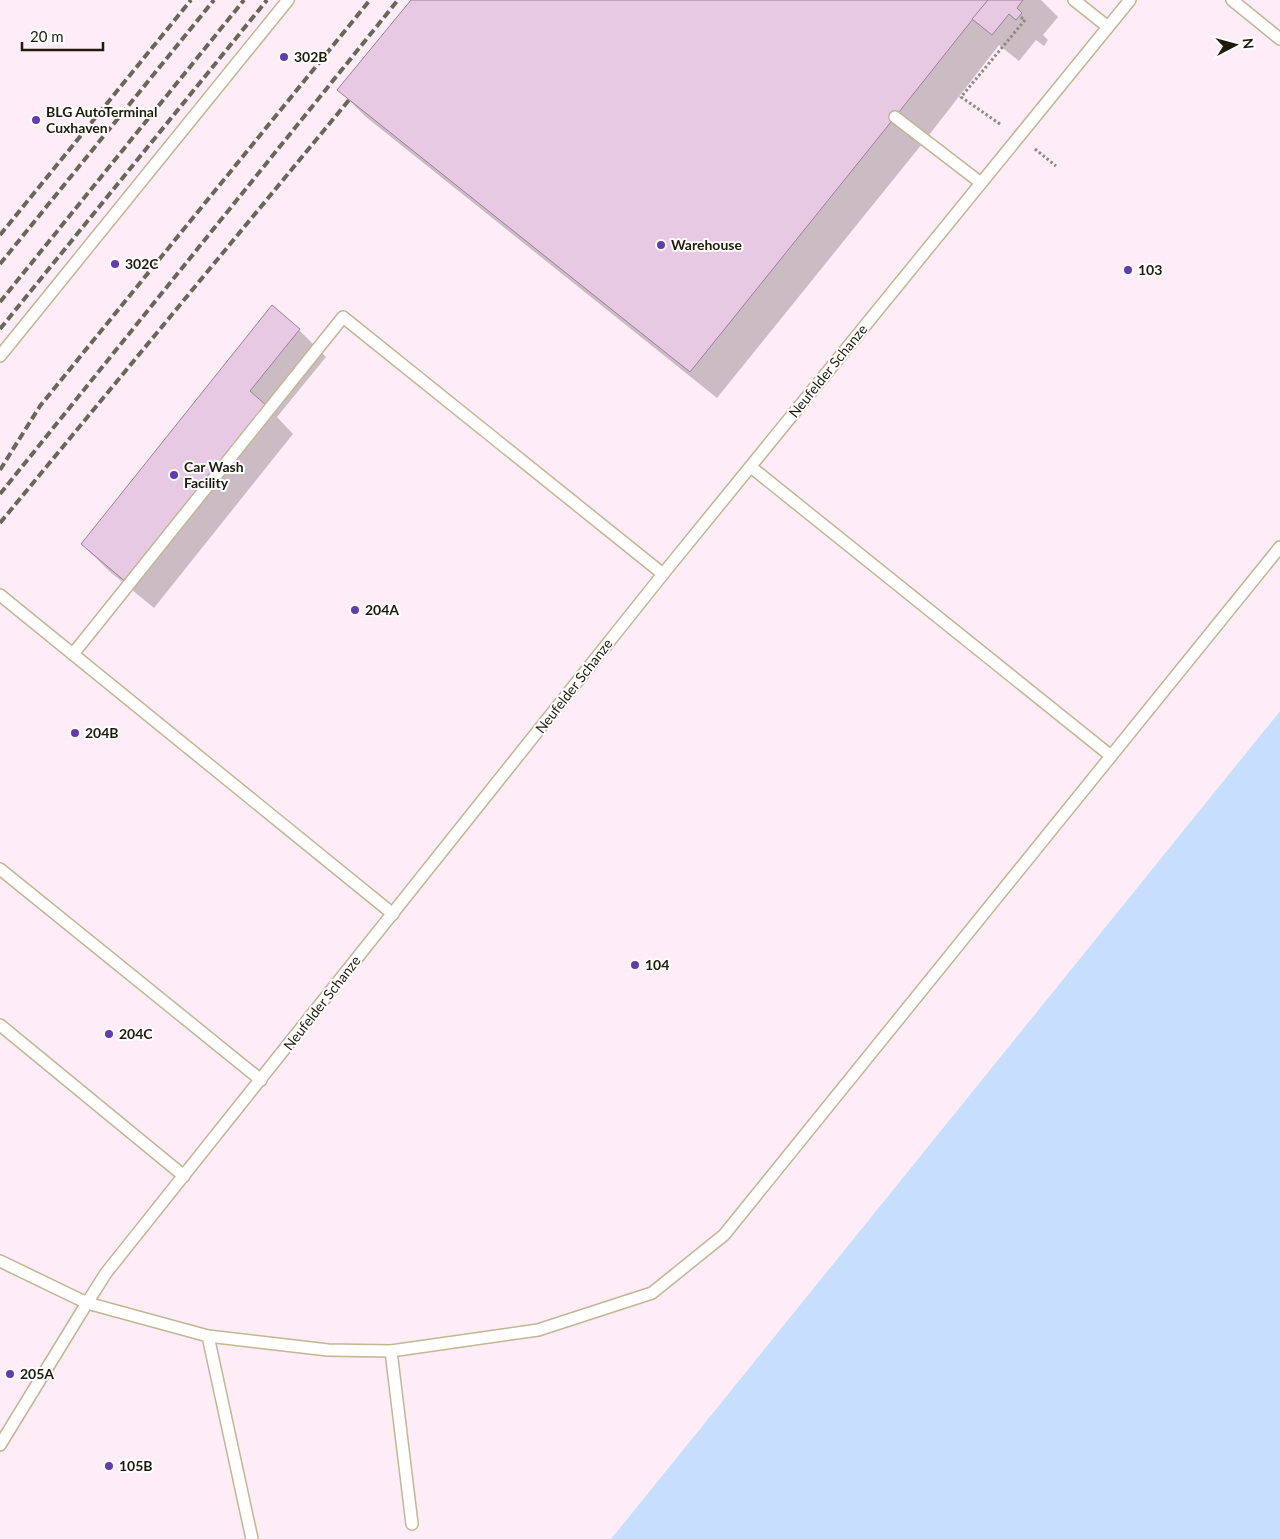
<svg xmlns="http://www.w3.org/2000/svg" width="1280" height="1539" viewBox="0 0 1280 1539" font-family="Lato,sans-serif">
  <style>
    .industrial { fill: #feecf6 }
    .water { fill: #c7defe }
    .shadow { fill: #0003 }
    .building { fill: #e7c9e3; stroke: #9b8098 }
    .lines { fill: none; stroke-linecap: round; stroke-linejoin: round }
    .lane-casing { stroke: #c0b794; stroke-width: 14 }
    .path { stroke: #8d8a80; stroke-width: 3; stroke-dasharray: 2.5 2.5; stroke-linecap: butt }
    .lane { stroke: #fff; stroke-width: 11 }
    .rail { stroke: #69665b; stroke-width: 4; stroke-dasharray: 8 4; stroke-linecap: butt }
    .poi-dot { fill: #623ab2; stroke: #fff; stroke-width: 2 }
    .labels { text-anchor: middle; stroke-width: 4; stroke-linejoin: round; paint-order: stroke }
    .poi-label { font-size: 14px; font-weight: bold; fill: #1e1a0d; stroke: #fff; text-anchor: start }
    .street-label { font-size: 14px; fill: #1e1a0d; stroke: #fff }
  </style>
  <rect width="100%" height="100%" fill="#fdfcf5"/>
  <!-- industrial -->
  <polygon class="industrial" points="0,0 1280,0 1280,711 611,1539 0,1539"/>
  <!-- water -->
  <polygon class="water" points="1280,711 1280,1539 611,1539"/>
  <!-- shadow -->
  <g class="shadow">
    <polygon points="412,0 1041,0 1058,17 1043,35 1048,40 1044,46 1036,40 1019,61 999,45 922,144 717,398 366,117 339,90"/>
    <polygon points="299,330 326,357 277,417 293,434 154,608 109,571 82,544"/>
  </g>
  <!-- building -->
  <g class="building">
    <polygon points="411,0 988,0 895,117 690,372 337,90"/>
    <polygon points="988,0 1023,0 1017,8 1022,13 1016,20 1009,14 992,35 972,19"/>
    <polygon points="272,305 300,329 250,391 267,406 127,583 81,544"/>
  </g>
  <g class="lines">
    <!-- lane casing -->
    <g class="lane-casing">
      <g id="lane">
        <polyline points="1074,0 1108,27"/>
        <polyline points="1232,0 1280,39"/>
        <polyline points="895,117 981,183"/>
        <polyline points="0,356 288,0"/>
        <polyline points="751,467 1111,756"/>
        <polyline points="0,595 393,914"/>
        <polyline points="73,654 343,317 663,574"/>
        <polyline points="0,869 261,1080"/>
        <polyline points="0,1025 184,1176"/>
        <polyline points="0,1261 87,1303 106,1273 663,574 1130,0"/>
        <polyline points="208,1336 328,1350 391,1351 412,1524"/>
        <polyline points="391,1351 538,1330 652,1293 724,1235 1280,547"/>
        <polyline points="0,1445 87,1303 208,1336 252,1539"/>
      </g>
    </g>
    <!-- path -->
    <g class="path">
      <polyline points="1000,124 961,97 1025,20 1019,16"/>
      <polyline points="1035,149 1056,166"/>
    </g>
    <!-- lane -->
    <use href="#lane" class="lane"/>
    <!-- rail -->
    <g class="rail">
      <polyline points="0,235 191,0"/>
      <polyline points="0,264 214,0"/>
      <polyline points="0,302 244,0"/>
      <polyline points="0,329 267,0"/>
      <polyline points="0,470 40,406 370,0"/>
      <polyline points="0,494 398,0"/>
      <polyline points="0,523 349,100"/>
    </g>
  </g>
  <!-- markers -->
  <g class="poi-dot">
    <circle cx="284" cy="57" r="5"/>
    <circle cx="36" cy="120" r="5"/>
    <circle cx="661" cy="245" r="5"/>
    <circle cx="115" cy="264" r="5"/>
    <circle cx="1128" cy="270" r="5"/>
    <circle cx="174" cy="475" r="5"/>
    <circle cx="355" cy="610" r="5"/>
    <circle cx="75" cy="733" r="5"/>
    <circle cx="635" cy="965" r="5"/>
    <circle cx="109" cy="1034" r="5"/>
    <circle cx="10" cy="1374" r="5"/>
    <circle cx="109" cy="1466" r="5"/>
  </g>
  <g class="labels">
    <!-- poi labels -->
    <g class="poi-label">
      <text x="294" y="62">302B</text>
      <text x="46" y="117">BLG AutoTerminal<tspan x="46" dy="16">Cuxhaven</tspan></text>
      <text x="671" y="250">Warehouse</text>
      <text x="125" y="269">302C</text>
      <text x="1138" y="275">103</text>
      <text x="184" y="472">Car Wash<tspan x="184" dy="16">Facility</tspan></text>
      <text x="365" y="615">204A</text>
      <text x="85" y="738">204B</text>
      <text x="645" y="970">104</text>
      <text x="119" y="1039">204C</text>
      <text x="20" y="1379">205A</text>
      <text x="119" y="1471">105B</text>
    </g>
    <!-- street labels -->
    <g class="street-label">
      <text transform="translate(828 371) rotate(-51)" y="5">Neufelder Schanze</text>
      <text transform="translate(574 686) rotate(-52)" y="5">Neufelder Schanze</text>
      <text transform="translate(322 1003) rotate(-52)" y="5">Neufelder Schanze</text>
    </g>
  </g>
  <!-- north arrow -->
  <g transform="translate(1235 45) rotate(84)" stroke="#ffffff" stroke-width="4" paint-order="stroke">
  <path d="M0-4L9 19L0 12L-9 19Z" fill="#1e1a0d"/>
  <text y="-8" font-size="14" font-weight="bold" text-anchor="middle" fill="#1e1a0d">N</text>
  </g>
  <!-- scale -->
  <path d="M22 42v8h81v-8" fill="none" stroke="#1e1a0d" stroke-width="2.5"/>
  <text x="30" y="42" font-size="15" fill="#1e1a0d" stroke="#ffffff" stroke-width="4" paint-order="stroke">20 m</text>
</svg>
